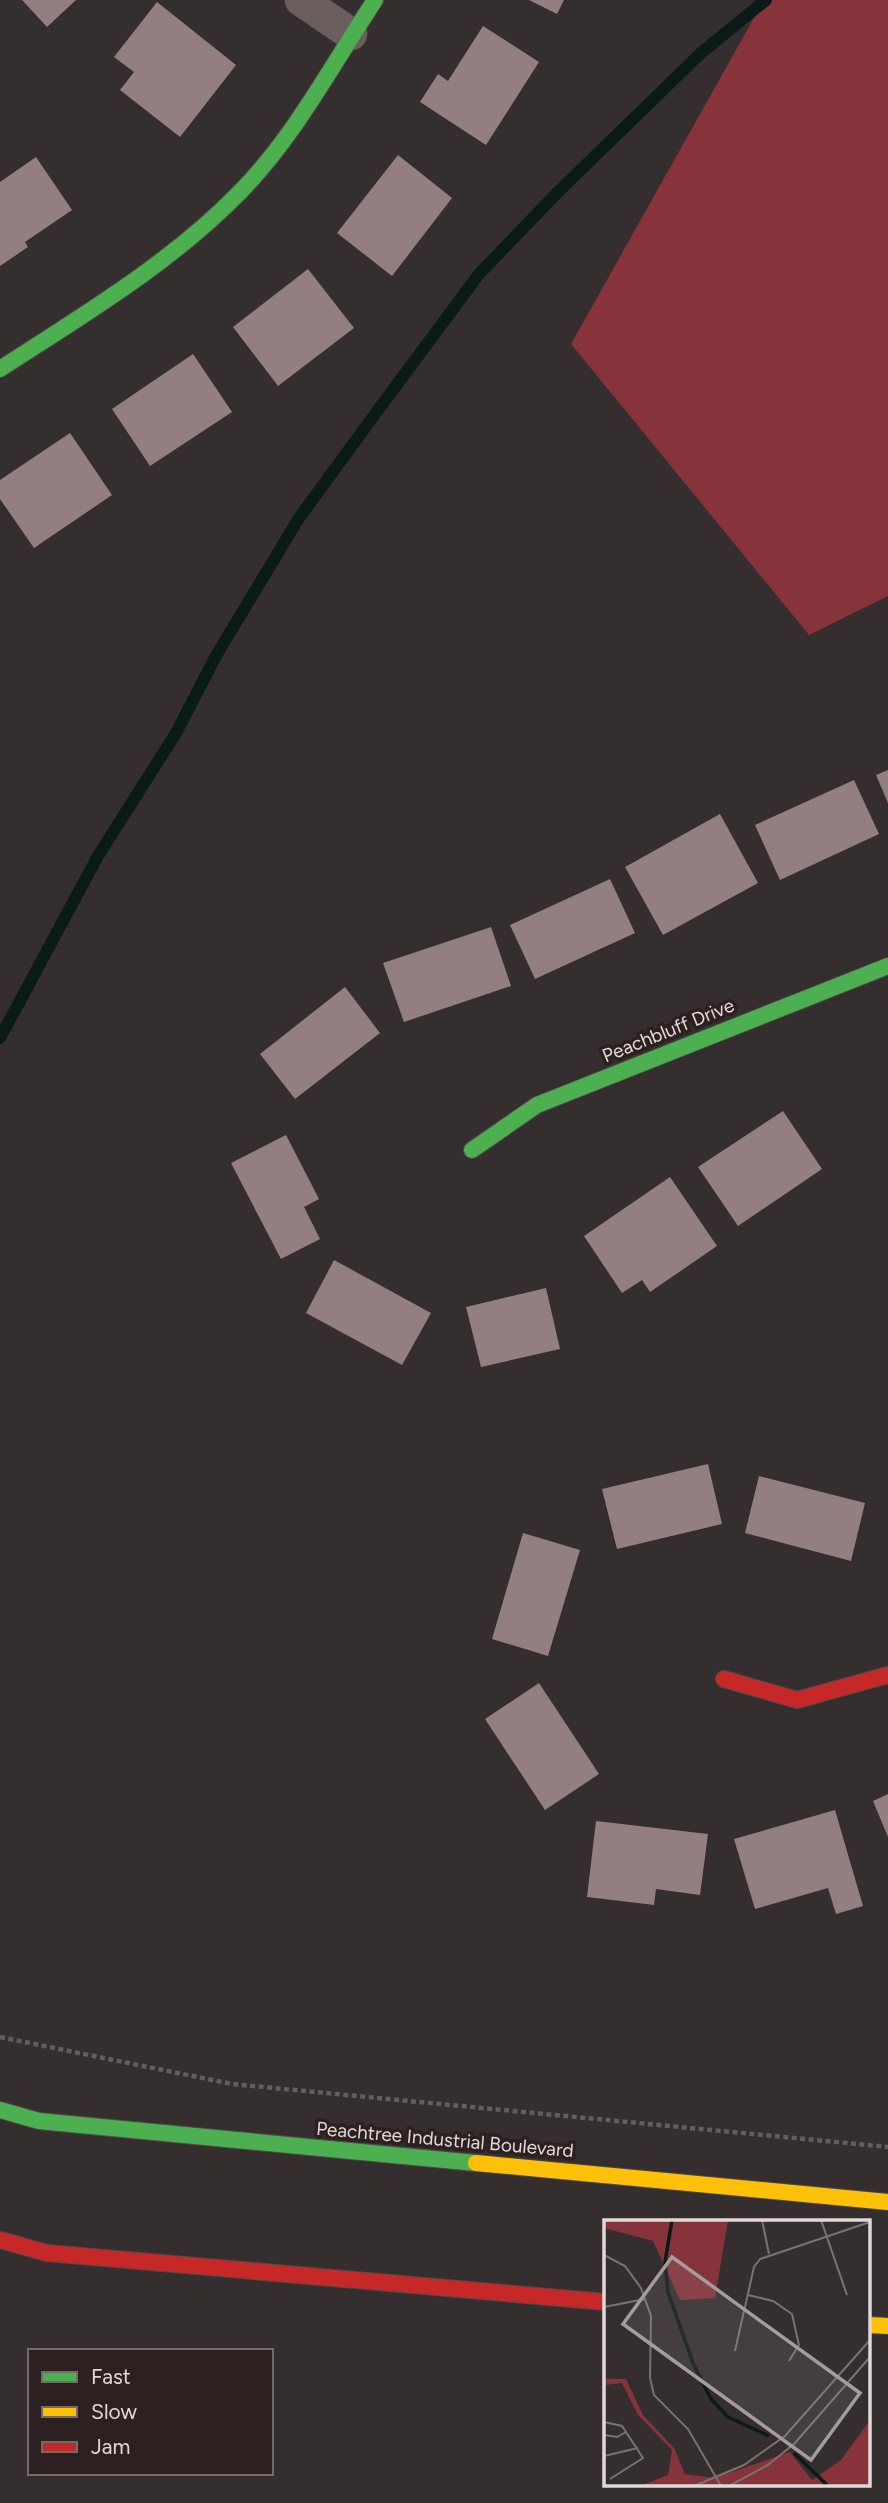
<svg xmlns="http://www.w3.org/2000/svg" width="888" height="2503" viewBox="0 0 888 2503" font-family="Figtree,sans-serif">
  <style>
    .forest { fill: #86333c }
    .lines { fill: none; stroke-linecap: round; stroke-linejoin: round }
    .stream { stroke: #0a1a17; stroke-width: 12 }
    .building { fill: #937f80 }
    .street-casing { stroke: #4f4a4a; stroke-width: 33 }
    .fast-casing { stroke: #4f4a4a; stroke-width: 18 }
    .slow-casing { stroke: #4f4a4a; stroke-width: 18 }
    .jam-casing { stroke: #4f4a4a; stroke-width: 18 }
    .path { stroke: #655c5c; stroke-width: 4.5; stroke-dasharray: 5 3.5; stroke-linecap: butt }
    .street { stroke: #6b5e5e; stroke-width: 32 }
    .fast { stroke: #4caf50; stroke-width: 16 }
    .slow { stroke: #ffc107; stroke-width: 16 }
    .jam { stroke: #c62828; stroke-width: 16 }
    .labels { text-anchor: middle; stroke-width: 7; stroke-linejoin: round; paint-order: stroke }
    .street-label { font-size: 19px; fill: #e1d8d7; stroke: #2d2021 }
    .inset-river { fill: none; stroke: #0a1a17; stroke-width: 3.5 }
    .inset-road { fill: none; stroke: #797272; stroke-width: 2 }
    .view { fill: #a49c9c; fill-opacity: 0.15; stroke: #a49c9c; stroke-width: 3.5 }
    .inset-edge { fill: none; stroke: #e1d8d7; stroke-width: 3.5 }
  </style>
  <rect width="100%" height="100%" fill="#342e2e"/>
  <!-- forest -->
  <polygon class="forest" points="764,0 888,0 888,596 809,635 571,344"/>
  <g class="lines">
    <!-- stream -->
    <polyline class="stream" points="0,1038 98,856 176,733 217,654 299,518 378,410 479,274 558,192 701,53 766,0"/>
  </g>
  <!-- building -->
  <g class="building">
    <polygon points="22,0 76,0 47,27"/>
    <polygon points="529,0 564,0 557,14"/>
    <polygon points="157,2 236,65 180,137 120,90 134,72 114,57"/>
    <polygon points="483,26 539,62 486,145 420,102 438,74 448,81"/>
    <polygon points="398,155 452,198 392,276 337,233"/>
    <polygon points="36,157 72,210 25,242 28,247 0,266 0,182"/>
    <polygon points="308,269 354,328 278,386 233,327"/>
    <polygon points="193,354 232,412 150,466 112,409"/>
    <polygon points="70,433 112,495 34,548 0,499 0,480"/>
    <polygon points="888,770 888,803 876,775"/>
    <polygon points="854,780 879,834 780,880 755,825"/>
    <polygon points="720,814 758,883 663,935 625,867"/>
    <polygon points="610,879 635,933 535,979 510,925"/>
    <polygon points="491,927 511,986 404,1022 383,963"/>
    <polygon points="345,987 380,1033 295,1099 260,1054"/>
    <polygon points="783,1111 822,1169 738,1226 698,1167"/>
    <polygon points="286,1135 319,1199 304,1207 320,1239 281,1259 231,1163"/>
    <polygon points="670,1177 717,1246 650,1292 642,1280 622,1293 584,1236"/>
    <polygon points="334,1260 431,1313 402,1365 306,1313"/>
    <polygon points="546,1288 560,1349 481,1367 466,1307"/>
    <polygon points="708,1464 722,1524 617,1549 602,1489"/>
    <polygon points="759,1476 865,1503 851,1561 745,1533"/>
    <polygon points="523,1533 580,1550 548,1656 492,1639"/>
    <polygon points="539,1683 599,1774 545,1810 485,1719"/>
    <polygon points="888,1794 888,1837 873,1801"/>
    <polygon points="835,1810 863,1906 836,1914 828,1888 755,1909 734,1839"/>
    <polygon points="596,1821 708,1834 700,1895 656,1889 654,1905 587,1897"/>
  </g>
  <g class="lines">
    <!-- street casing -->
    <g class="street-casing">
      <polyline id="street" points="301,0 351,34"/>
    </g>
    <!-- fast casing -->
    <g class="fast-casing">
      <g id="fast">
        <path d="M 0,369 C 83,315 171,263 240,192 C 295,136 332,65 375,0"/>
        <polyline points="472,1150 537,1105 888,966"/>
        <polyline points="0,2110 39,2121 476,2163"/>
      </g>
    </g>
    <!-- slow casing -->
    <g class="slow-casing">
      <g id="slow">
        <polyline points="476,2163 888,2202"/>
        <polyline points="869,2325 888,2326"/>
      </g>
    </g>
    <!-- jam casing -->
    <g class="jam-casing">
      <g id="jam">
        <polyline points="724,1679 797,1700 888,1675"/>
        <polyline points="0,2240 47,2253 606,2302"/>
      </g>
    </g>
    <!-- path -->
    <polyline class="path" points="0,2037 232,2084 888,2147"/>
    <!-- street -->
    <use href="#street" class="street"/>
    <!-- fast -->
    <use href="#fast" class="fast"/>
    <!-- slow -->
    <use href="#slow" class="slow"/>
    <!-- jam -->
    <use href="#jam" class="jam"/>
  </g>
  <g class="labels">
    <!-- street labels -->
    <g class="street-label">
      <text transform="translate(668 1030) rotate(-22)" y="7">Peachbluff Drive</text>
      <text transform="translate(445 2139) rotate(5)" y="7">Peachtree Industrial Boulevard</text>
    </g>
  </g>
  <!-- overview -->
  <g transform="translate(604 2220)">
    <rect width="266" height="266" fill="#342e2e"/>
    <path d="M 0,0 L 124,0 L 111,78 L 76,80 L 49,21 L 0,8 ZM 0,159 L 22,159 L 39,195 L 70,228 L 81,254 L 110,258 L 186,232 L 208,260 L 237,240 L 266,200 L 266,266 L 36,266 L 64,255 L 68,230 L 34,195 L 18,163 L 0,165 Z" fill="#86333c"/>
    <path class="inset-river" d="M 68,0 L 61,42 L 64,72 L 89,143 L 107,179 L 124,197 L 165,216M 190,233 L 224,266"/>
    <path class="inset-road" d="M 158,0 L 165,34M 217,0 L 243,75M 0,35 L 21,46 L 37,68 L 47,96 L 46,158 L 50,175 L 84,209 L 117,266M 144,75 L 169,81 L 188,94 L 195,125 L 185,141M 0,87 L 41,79M 131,131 L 150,47 L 156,39 L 266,2M 0,202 L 18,206 L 39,238 L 6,259M 0,215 L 13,217 L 22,212M 0,236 L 34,228M 90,266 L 140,245 L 181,216 L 266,120M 125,266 L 164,245 L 191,223 L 266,137"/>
    <path class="view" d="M 68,37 L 256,173 L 207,240 L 19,104 Z"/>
    <rect width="266" height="266" class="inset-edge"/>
  </g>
  <!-- legend -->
  <rect x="28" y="2349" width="245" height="126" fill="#2d2021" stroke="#756a6a" stroke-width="2"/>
  <rect x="42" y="2372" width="35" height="10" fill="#4caf50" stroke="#756a6a" stroke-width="2"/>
  <text x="91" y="2384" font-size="21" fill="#e1d8d7">Fast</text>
  <rect x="42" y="2407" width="35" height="10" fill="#ffc107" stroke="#756a6a" stroke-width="2"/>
  <text x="91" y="2419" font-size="21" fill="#e1d8d7">Slow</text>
  <rect x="42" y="2442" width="35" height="10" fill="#c62828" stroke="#756a6a" stroke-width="2"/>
  <text x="91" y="2454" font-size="21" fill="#e1d8d7">Jam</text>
</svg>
